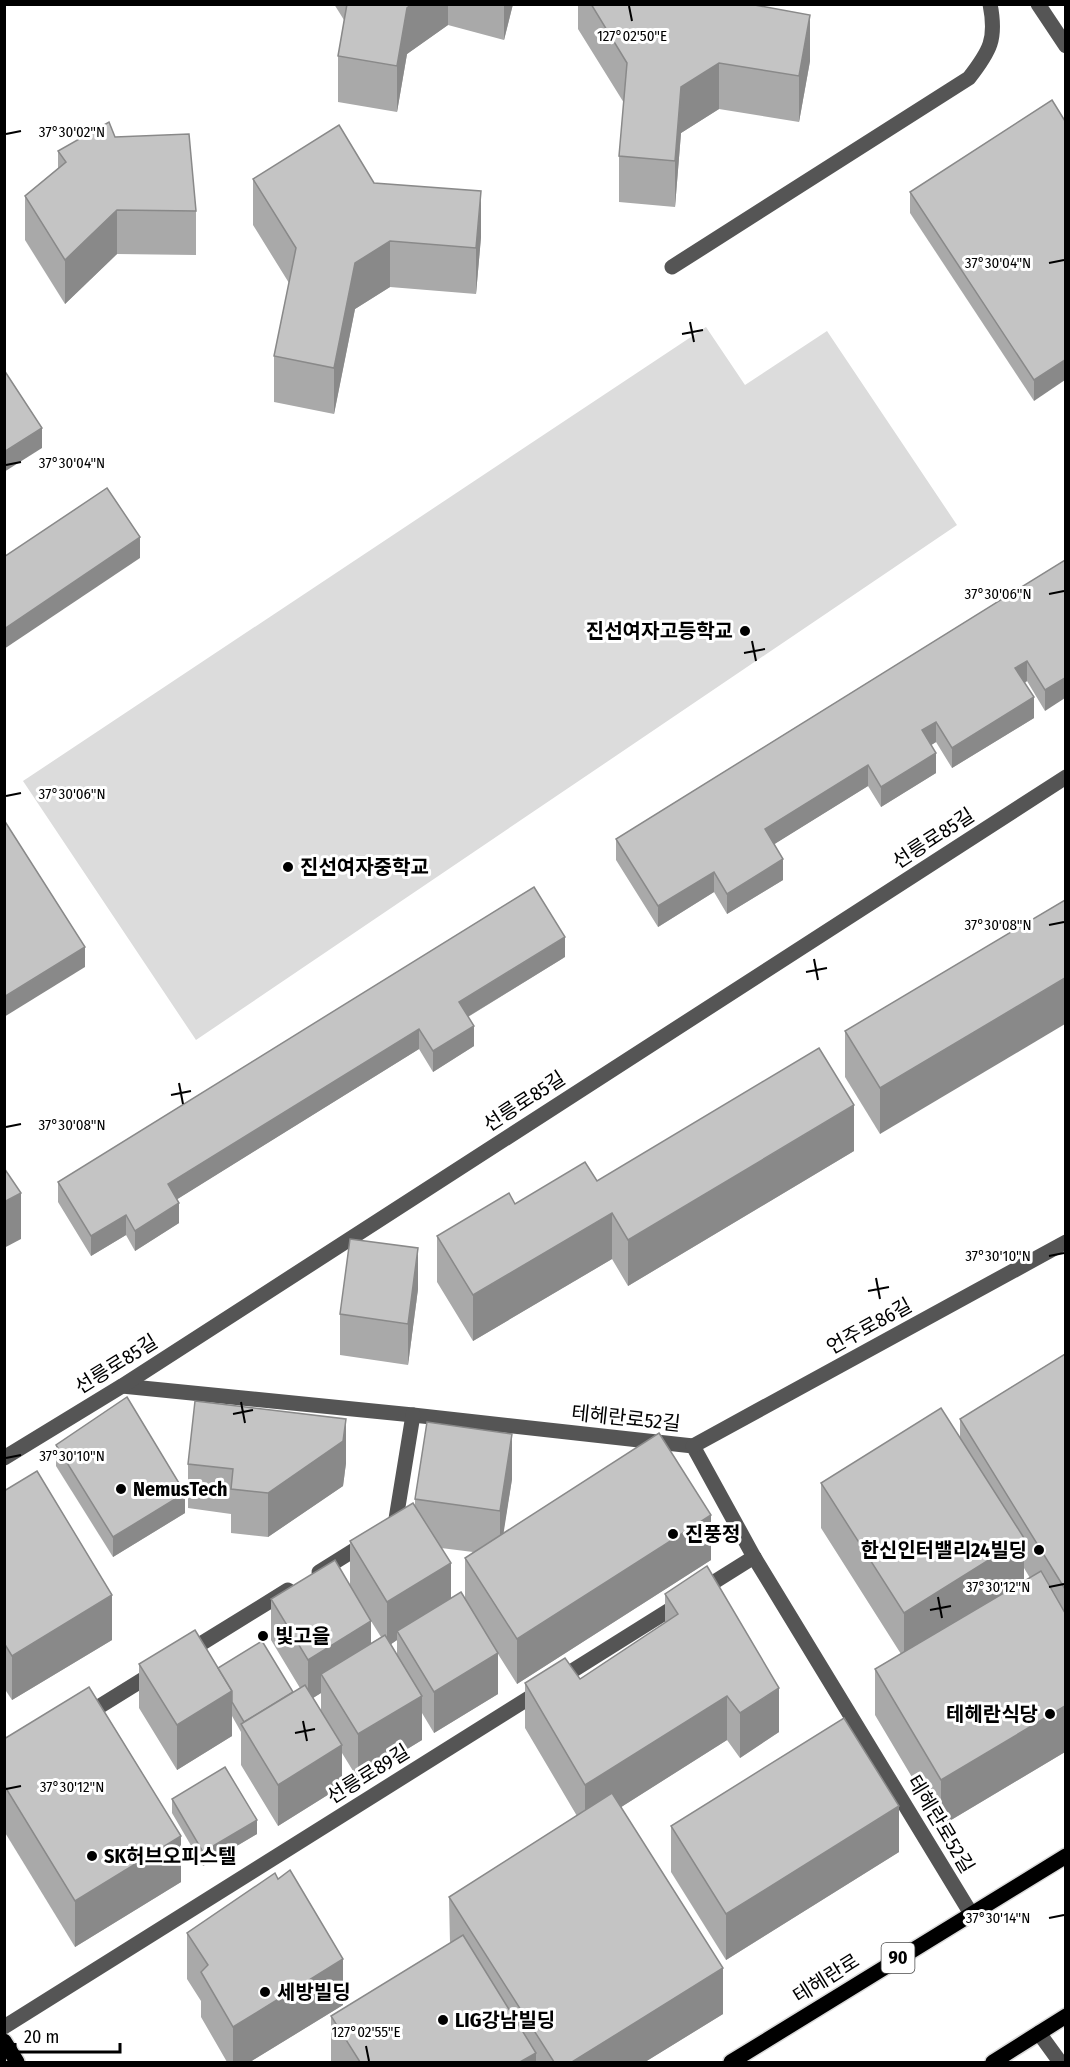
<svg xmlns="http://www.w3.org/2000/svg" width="1070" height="2067" viewBox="0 0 1070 2067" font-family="'Fira Sans Condensed','Noto Sans KR',sans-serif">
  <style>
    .green { fill: #dcdcdc }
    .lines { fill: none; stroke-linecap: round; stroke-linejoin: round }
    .major-casing { stroke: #dbdbdb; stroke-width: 18 }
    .minor { stroke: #555; stroke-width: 15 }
    .major { stroke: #000; stroke-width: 15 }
    .wall { fill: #a9a9a9; fill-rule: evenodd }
    .shaded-wall { fill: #898989 }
    .building { fill: #c4c4c4; stroke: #898989; stroke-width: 1.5 }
    .ticks { fill: none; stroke: #000; stroke-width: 2 }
    .poi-dot { fill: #000; stroke: #fff; stroke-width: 2 }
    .labels { text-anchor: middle; stroke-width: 6; stroke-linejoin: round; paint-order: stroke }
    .shield { fill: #fff; stroke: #4c4c4c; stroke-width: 1.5 }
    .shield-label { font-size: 18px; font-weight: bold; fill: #000 }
    .poi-label { font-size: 20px; font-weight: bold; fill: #000; stroke: #fff; text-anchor: start }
    .street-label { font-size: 20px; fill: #000; stroke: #fff }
    .ticks-label { font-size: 15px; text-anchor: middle; fill: #000; stroke: #fff; stroke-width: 6; stroke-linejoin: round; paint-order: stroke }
  </style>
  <rect width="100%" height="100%" fill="#fff"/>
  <!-- green -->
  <polygon class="green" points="706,327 745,385 827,331 957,525 196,1040 23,781"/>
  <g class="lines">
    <!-- major casing -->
    <g class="major-casing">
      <g id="major">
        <polyline points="4,2041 17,2062"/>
        <polyline points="731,2062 1066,1856"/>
        <polyline points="993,2062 1066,2016"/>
      </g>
    </g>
    <!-- minor -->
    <g class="minor">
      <polyline points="1038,4 1066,46"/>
      <path d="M 672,267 L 969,78 C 990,51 997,39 990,4"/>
      <polyline points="122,1386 413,1415 693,1446 754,1557 970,1912"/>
      <polyline points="693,1446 1066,1242"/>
      <polyline points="4,1458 122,1386 1066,777"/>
      <polyline points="388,1529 395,1525 413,1415"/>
      <polyline points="319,1572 367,1542"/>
      <polyline points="186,1653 288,1590"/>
      <polyline points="84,1716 155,1672"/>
      <polyline points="4,2027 754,1557"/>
      <polyline points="1039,2033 1060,2062"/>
    </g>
    <!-- major -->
    <use href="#major" class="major"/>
  </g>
  <!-- wall -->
  <g class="wall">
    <polygon points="334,4 513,4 504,40 448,25 407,54 397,112 338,102 338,56 344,20"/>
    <polygon points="578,4 591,4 810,61 799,122 719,109 681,133 675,207 619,202 619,156 624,103 578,29"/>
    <polygon points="1065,121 1034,401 910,213 910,192"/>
    <polygon points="115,137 196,211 196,255 117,254 65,304 25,240 25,196 58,168 58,151"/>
    <polygon points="253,179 374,183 481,237 476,294 390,287 355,309 334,414 274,402 274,356 289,283 253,225"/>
    <polygon points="1065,560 1045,711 1027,681 1025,683 1034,718 952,768 936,742 931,745 936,773 881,807 868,786 774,844 783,880 727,914 714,892 658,927 616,860 616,839"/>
    <polygon points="1065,900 880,1134 845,1077 845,1031"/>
    <polygon points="565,957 468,1017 474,1046 433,1072 419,1049 177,1199 179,1223 135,1251 126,1235 91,1256 58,1202 58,1182"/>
    <polygon points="854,1151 628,1286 612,1259 473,1341 437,1282 437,1236 515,1204"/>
    <polygon points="418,1289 408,1365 340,1355 340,1314"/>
    <path d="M 1065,1354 L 1065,1752 L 941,1826 L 875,1715 L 875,1669 L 901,1654 L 821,1528 L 821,1483 L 960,1437 L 960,1419 ZM 1024,1568 L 1030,1578 L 1024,1581 Z"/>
    <polygon points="56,1445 185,1513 113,1557 56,1466"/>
    <polygon points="346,1463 343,1486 268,1537 231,1533 231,1514 188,1508 188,1464"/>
    <path d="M 512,1479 L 503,1533 L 711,1560 L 517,1684 L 498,1654 L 498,1694 L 434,1733 L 422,1713 L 422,1740 L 358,1779 L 342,1753 L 342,1786 L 278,1826 L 241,1765 L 241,1732 L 232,1716 L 232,1736 L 177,1770 L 139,1708 L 139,1664 L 218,1668 L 293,1692 L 300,1688 L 271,1640 L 271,1599 L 350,1585 L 350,1541 L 415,1506 L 415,1499 ZM 441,1548 L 473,1552 L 465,1558 L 465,1599 L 451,1599 ZM 371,1621 L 381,1637 L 371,1643 ZM 397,1640 L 397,1655 L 391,1644 ZM 321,1693 L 321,1711 L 313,1698 Z"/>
    <polygon points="4,1491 112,1640 12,1700 4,1688"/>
    <polygon points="665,1594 779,1732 740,1758 727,1740 621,1807 723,2014 645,2062 332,2062 331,2061 331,2016 450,1943 449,1897 577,1816 525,1728 525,1683 580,1679 665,1623"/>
    <polygon points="4,1739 181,1882 75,1947 4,1831"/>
    <polygon points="172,1799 257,1834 203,1866 172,1813"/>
    <polygon points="671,1826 899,1852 726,1960 671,1872"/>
    <polygon points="278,1879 343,2005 250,2062 227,2062 201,2017 201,2001 187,1979 187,1933"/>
  </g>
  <!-- shaded-wall -->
  <g class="shaded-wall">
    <polygon points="412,4 448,4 448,25 407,54 397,112 397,66 407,8"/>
    <polygon points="504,4 513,4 504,40"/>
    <polygon points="810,15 810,61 799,122 799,76"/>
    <polygon points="719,63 719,109 681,133 675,207 675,161 681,87"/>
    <polygon points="481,191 481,237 476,294 476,248"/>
    <polygon points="117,210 117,254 65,304 65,260"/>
    <polygon points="390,241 390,287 355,309 334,414 334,368 355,263"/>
    <polygon points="1065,360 1065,380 1034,401 1034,380"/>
    <polygon points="42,428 42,448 4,472 4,452"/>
    <polygon points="140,537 140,558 4,649 4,629"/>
    <polygon points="1027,661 1027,681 1015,688 1015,668"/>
    <polygon points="1065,678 1065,698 1045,711 1045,690"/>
    <polygon points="1034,697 1034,718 952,768 952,748"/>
    <polygon points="936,722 936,742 922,751 922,730"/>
    <polygon points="936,753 936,773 881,807 881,787"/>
    <polygon points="868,765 868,786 765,850 765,829"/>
    <polygon points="783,859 783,880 727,914 727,894"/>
    <polygon points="714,872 714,892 658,927 658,906"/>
    <polygon points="565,937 565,957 459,1022 459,1002"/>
    <polygon points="85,947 85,967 4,1017 4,997"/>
    <polygon points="1065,978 1065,1024 880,1134 880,1088"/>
    <polygon points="474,1026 474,1046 433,1072 433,1051"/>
    <polygon points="419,1029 419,1049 168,1205 168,1184"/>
    <polygon points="854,1105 854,1151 628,1286 628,1240"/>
    <polygon points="21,1193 21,1239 4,1248 4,1202"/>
    <polygon points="179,1203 179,1223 135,1251 135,1231"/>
    <polygon points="612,1213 612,1259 473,1341 473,1295"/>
    <polygon points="126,1215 126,1235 91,1256 91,1236"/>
    <polygon points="418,1248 418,1289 408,1365 408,1324"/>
    <polygon points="346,1419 346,1463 343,1486 268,1537 268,1493"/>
    <polygon points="512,1434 512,1479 500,1556 500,1511"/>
    <polygon points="185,1493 185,1513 113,1557 113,1537"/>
    <polygon points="711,1515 711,1560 517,1684 517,1639"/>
    <polygon points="1024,1538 1024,1583 904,1658 904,1613"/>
    <polygon points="451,1563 451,1608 397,1631 397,1640 387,1647 387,1602"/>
    <polygon points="112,1595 112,1640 12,1700 12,1656"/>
    <polygon points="371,1621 371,1662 321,1674 321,1693 308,1701 308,1660"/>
    <polygon points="498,1653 498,1694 434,1733 434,1692"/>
    <polygon points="779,1688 779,1732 740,1758 740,1713"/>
    <polygon points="232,1691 232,1736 177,1770 177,1725"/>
    <polygon points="422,1696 422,1740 358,1779 358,1734"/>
    <polygon points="727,1696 727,1740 585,1830 585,1785"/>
    <polygon points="1065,1706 1065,1752 941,1826 941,1780"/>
    <polygon points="342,1745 342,1786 278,1826 278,1785"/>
    <polygon points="899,1806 899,1852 726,1960 726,1914"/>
    <polygon points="257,1820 257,1834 203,1866 203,1852"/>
    <polygon points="181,1836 181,1882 75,1947 75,1901"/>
    <polygon points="343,1959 343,2005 250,2062 233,2062 233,2027"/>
    <polygon points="723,1968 723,2014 645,2062 572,2062"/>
    <polygon points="536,2053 536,2062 520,2062"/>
  </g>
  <!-- building -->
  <g class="building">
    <polygon points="347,4 412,4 407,8 397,66 338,56"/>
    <polygon points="591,4 749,4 810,15 799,76 719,63 681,87 675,161 619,156 627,63"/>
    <polygon points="1052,100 1065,121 1065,360 1034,380 910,192"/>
    <polygon points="109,122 115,137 189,134 196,211 117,210 65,260 25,196 66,162 58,151"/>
    <polygon points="339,125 374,183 481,191 476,248 390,241 355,263 334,368 274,356 296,248 253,179"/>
    <polygon points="4,370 42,428 4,452"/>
    <polygon points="107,488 140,537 4,629 4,557"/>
    <polygon points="1065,560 1065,678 1045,690 1027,661 1015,668 1034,697 952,748 936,722 922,730 936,753 881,787 868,765 765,829 783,859 727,894 714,872 658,906 616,839"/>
    <polygon points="4,820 85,947 4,997"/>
    <polygon points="534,887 565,937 459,1002 474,1026 433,1051 419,1029 168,1184 179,1203 135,1231 126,1215 91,1236 58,1182"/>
    <polygon points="1065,900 1065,978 880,1088 845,1031"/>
    <polygon points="819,1048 854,1105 628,1240 612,1213 473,1295 437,1236 509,1193 515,1204 585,1162 597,1181"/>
    <polygon points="4,1168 21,1193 4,1202"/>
    <polygon points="350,1239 418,1248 408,1324 340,1314"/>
    <polygon points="1065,1354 1065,1589 960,1419"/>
    <polygon points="127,1397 185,1493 113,1537 56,1445"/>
    <polygon points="195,1401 346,1419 343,1441 268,1493 231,1489 233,1469 188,1464"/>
    <polygon points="941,1408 1024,1538 904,1613 821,1483"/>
    <polygon points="427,1422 512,1434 500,1511 415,1499"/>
    <polygon points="659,1433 711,1515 517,1639 465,1558"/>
    <polygon points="37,1471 112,1595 12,1656 4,1643 4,1491"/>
    <polygon points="413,1503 451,1563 387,1602 350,1541"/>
    <polygon points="335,1560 371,1621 308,1660 271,1599"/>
    <polygon points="707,1566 779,1688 740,1713 727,1696 585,1785 525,1683 565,1658 580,1679 678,1614 665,1594"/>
    <polygon points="1041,1571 1065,1613 1065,1706 941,1780 875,1669"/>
    <polygon points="461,1592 498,1653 434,1692 397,1631"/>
    <polygon points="195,1630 232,1691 177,1725 139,1664"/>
    <polygon points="385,1635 422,1696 358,1734 321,1674"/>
    <polygon points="262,1641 293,1692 244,1722 232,1702 232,1691 218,1668"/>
    <polygon points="305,1685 342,1745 278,1785 241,1724"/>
    <polygon points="89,1687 181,1836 75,1901 4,1785 4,1739"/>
    <polygon points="844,1718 899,1806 726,1914 671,1826"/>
    <polygon points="225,1767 257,1820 203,1852 172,1799"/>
    <polygon points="612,1793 723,1968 572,2062 554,2062 449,1897"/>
    <polygon points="290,1870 343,1959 233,2027 201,1972 208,1965 187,1933 275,1873 278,1879"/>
    <polygon points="463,1935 536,2053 520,2062 360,2062 331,2016"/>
  </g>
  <!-- ticks -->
  <path class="ticks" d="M 629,6 L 632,21M 6,134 L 21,131M 1049,263 L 1064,260M 690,322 L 694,342M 682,334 L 703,330M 6,465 L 21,462M 1049,594 L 1064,591M 752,641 L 756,661M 744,653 L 765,649M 6,796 L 21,793M 1049,925 L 1064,922M 814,959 L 818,980M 806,972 L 827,968M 179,1083 L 183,1104M 171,1095 L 191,1091M 6,1127 L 21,1124M 1049,1256 L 1064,1253M 876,1278 L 880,1299M 868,1291 L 889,1287M 241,1402 L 245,1423M 233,1414 L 253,1410M 6,1458 L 21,1455M 1049,1587 L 1064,1584M 938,1597 L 942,1618M 930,1610 L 951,1606M 303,1721 L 307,1741M 295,1733 L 315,1729M 6,1789 L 21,1786M 1049,1918 L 1064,1915M 366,2046 L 369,2061"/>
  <!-- markers -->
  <g class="poi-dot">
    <circle cx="745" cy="631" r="6"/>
    <circle cx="288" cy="867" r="6"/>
    <circle cx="121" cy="1489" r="6"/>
    <circle cx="673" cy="1534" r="6"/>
    <circle cx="1039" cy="1550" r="6"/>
    <circle cx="263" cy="1636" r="6"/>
    <circle cx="1050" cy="1714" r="6"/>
    <circle cx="92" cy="1856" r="6"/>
    <circle cx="265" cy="1992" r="6"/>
    <circle cx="443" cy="2020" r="6"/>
  </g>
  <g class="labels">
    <!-- shield labels -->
    <rect class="shield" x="881.5" y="1943" width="33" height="30" rx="4.5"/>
    <g class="shield-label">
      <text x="898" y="1964">90</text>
    </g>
    <!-- poi labels -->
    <g class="poi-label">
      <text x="733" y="638" text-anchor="end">진선여자고등학교</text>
      <text x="300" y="874">진선여자중학교</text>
      <text x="133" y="1496">NemusTech</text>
      <text x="685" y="1541">진풍정</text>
      <text x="1027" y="1557" text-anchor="end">한신인터밸리24빌딩</text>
      <text x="275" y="1643">빛고을</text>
      <text x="1038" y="1721" text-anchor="end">테헤란식당</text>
      <text x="104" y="1863">SK허브오피스텔</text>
      <text x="277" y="1999">세방빌딩</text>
      <text x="455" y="2027">LIG강남빌딩</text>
    </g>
    <!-- street labels -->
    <g class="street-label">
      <text transform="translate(933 838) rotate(-33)" y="7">선릉로85길</text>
      <text transform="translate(524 1101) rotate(-33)" y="7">선릉로85길</text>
      <text transform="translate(869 1326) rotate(-29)" y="7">언주로86길</text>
      <text transform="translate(116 1364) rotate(-32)" y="7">선릉로85길</text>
      <text transform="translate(626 1418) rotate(6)" y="7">테헤란로52길</text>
      <text transform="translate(368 1774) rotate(-32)" y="7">선릉로89길</text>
      <text transform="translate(941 1824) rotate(59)" y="7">테헤란로52길</text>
      <text transform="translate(826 1978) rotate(-32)" y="7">테헤란로</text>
    </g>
  </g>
  <g class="ticks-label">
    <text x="632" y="41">127°02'50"E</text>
    <text x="72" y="137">37°30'02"N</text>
    <text x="998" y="268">37°30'04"N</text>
    <text x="72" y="468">37°30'04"N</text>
    <text x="998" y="599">37°30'06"N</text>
    <text x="72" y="799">37°30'06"N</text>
    <text x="998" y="930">37°30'08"N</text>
    <text x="72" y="1130">37°30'08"N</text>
    <text x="998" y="1261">37°30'10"N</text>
    <text x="72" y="1461">37°30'10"N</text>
    <text x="998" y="1592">37°30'12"N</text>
    <text x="72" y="1792">37°30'12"N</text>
    <text x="998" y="1923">37°30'14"N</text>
    <text x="366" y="2037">127°02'55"E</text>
  </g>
  <!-- border -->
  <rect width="1070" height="2067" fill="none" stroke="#000000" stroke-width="12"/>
  <!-- scale -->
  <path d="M15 2043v9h105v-9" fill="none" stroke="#000000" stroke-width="3"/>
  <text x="24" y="2043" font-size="18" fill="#000000" stroke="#ffffff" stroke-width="4.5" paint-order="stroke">20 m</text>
</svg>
